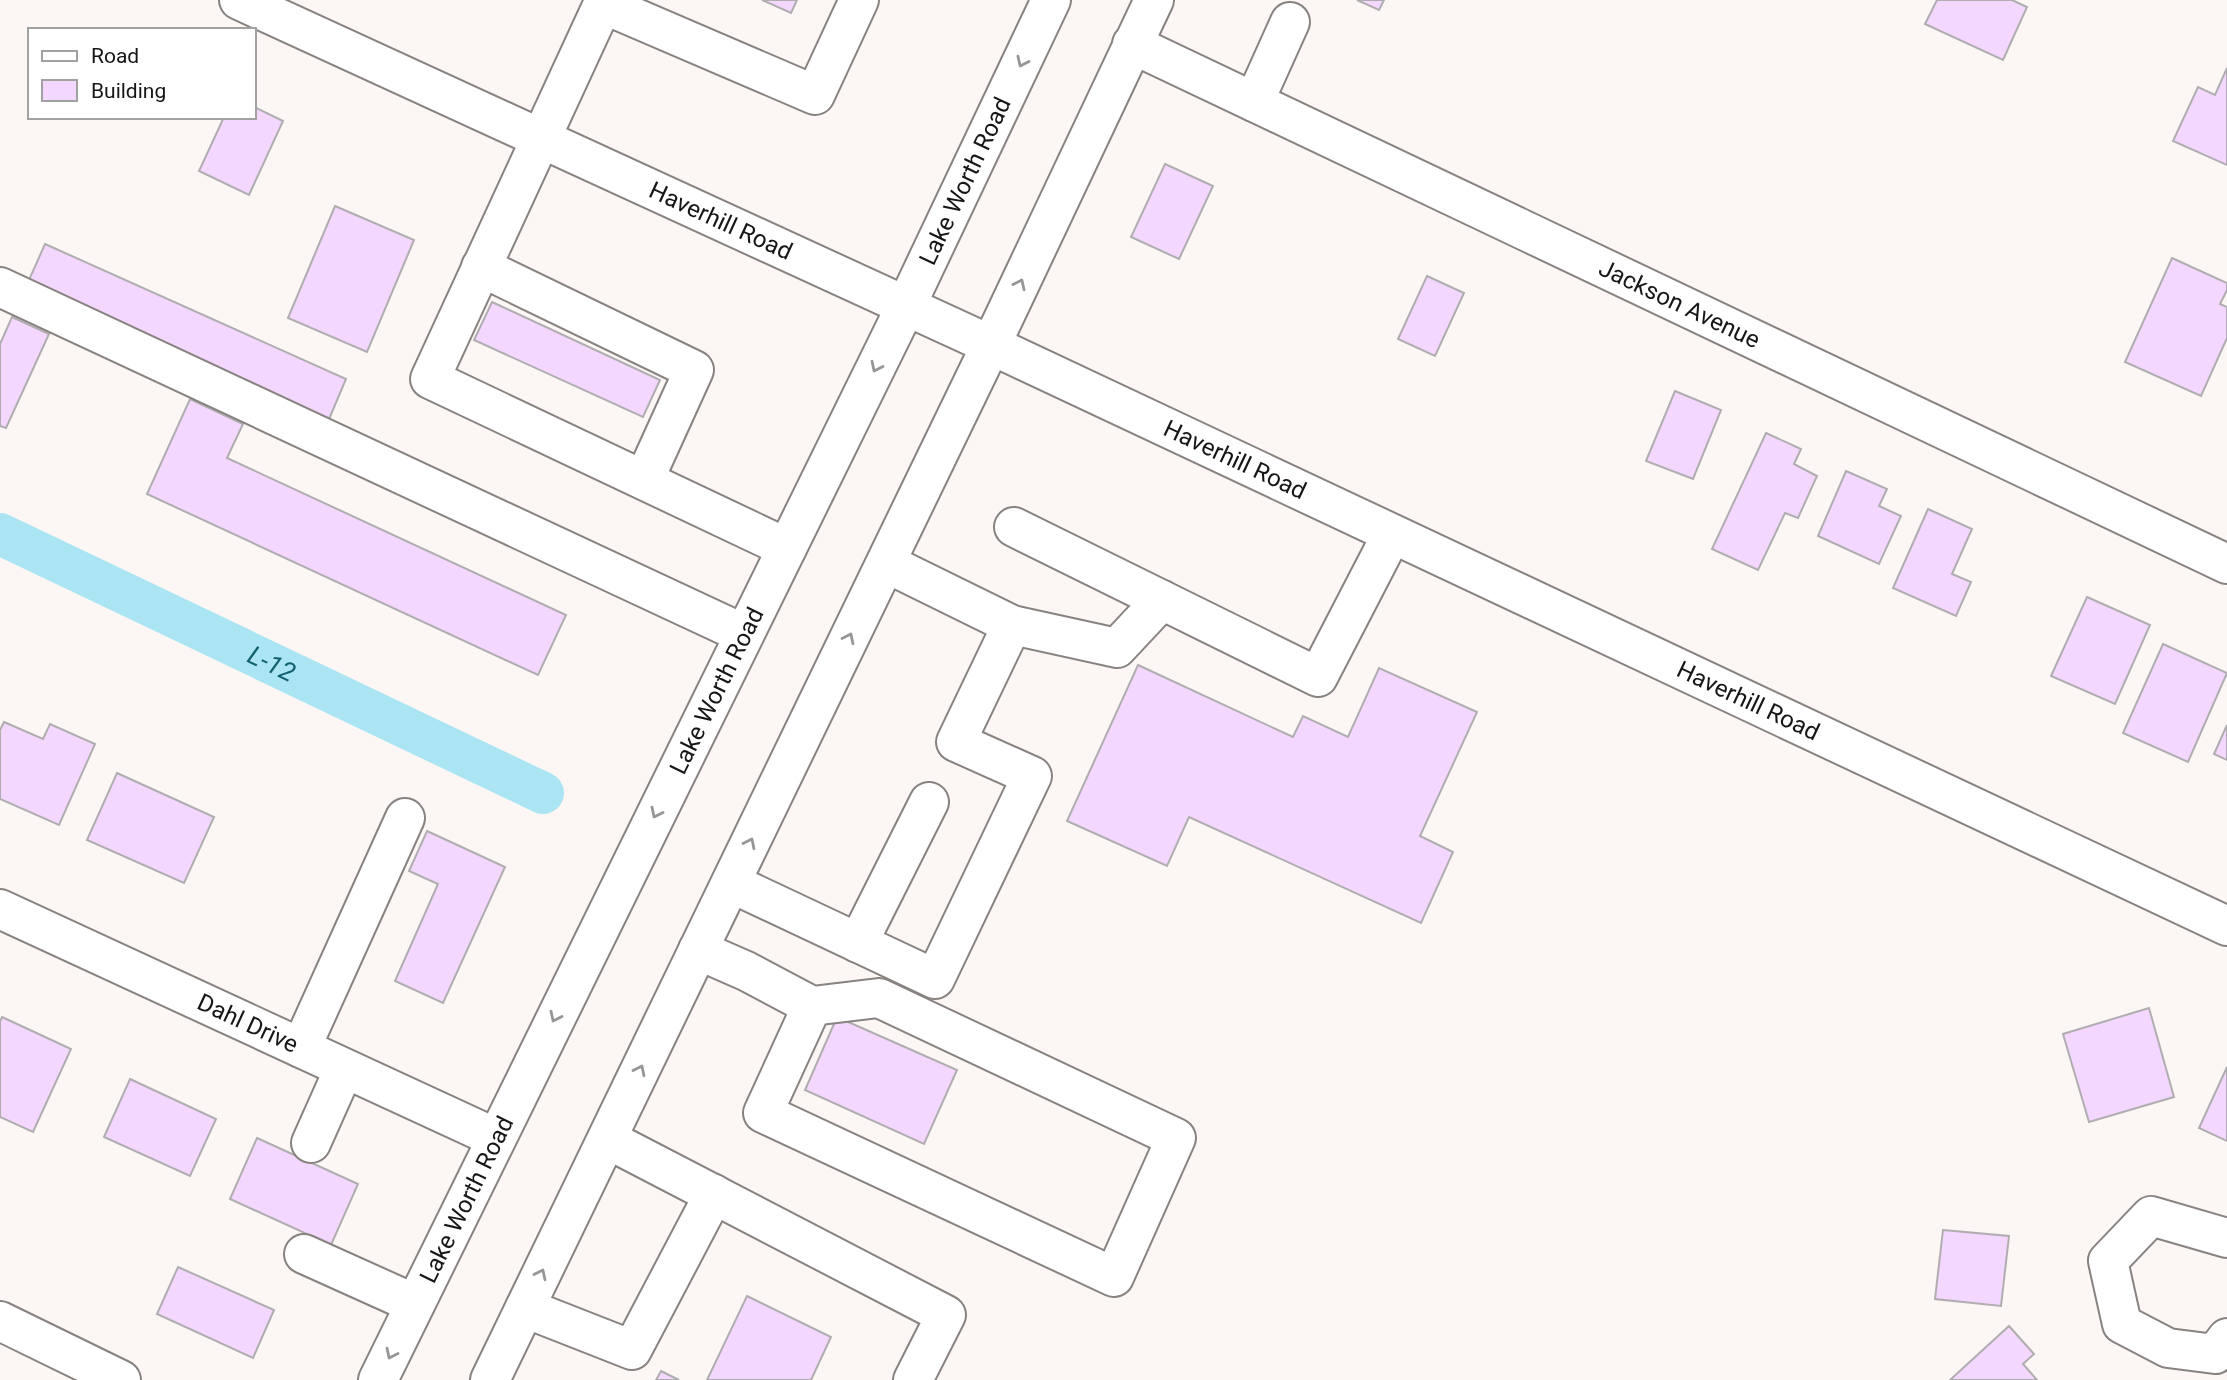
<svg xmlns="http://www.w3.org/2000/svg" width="2227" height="1380" viewBox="0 0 2227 1380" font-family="Roboto,sans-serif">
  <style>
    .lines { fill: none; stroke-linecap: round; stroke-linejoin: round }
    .canal { stroke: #abe5f3; stroke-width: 42 }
    .building { fill: #f4d7fe; stroke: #b0adb1; stroke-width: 2 }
    .minor-casing { stroke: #888381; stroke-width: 42 }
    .major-casing { stroke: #888381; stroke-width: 42 }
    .minor { stroke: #fff; stroke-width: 38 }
    .major { stroke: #fff; stroke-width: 38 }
    .oneway { stroke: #979696 }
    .labels { text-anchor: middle; stroke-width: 6; stroke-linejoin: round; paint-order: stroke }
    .street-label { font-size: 24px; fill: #171515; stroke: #fff }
    .water-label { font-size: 26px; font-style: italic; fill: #13606f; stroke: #fff }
  </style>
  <rect width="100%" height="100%" fill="#fcf7f5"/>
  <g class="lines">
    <!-- canal -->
    <path class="canal" id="s1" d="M 0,534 L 543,793"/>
  </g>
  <!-- building -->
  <g class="building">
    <polygon points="762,0 797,0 791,13"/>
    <polygon points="1357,0 1384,0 1379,10"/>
    <polygon points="1937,0 2012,0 2027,7 2003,60 1925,24"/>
    <polygon points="2227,68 2227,165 2173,141 2198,87 2215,95"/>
    <polygon points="254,107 283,121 249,195 199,171 224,117 254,117"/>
    <polygon points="1165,164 1213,186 1179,259 1131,237"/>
    <polygon points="335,206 414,240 367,352 288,318"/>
    <polygon points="45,244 346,379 327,424 25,289"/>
    <polygon points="2172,258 2227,283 2227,290 2220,304 2227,307 2227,338 2201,396 2125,362"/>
    <polygon points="1427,276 1464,293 1435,356 1398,339"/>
    <polygon points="492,302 660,380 643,417 474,340"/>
    <polygon points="12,317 49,334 6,428 0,426 0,344"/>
    <polygon points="1675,391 1721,410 1693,479 1646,461"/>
    <polygon points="190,399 243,424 227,458 566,615 538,675 147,494"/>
    <polygon points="1766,433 1801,449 1794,464 1817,476 1798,518 1785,513 1758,570 1712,549"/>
    <polygon points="1846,471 1887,489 1879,506 1901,516 1879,564 1818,536"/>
    <polygon points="1928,509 1972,529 1952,574 1971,582 1956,616 1893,588"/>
    <polygon points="2087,597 2150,625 2115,704 2051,676"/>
    <polygon points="2163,644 2227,673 2188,762 2123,733"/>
    <polygon points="1138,665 1293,737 1303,716 1348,737 1379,668 1477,712 1420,836 1453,852 1421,923 1189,817 1167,866 1067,821"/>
    <polygon points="4,722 43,739 50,724 95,744 59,825 0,799 0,730"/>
    <polygon points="2227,725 2227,760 2214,754"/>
    <polygon points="117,773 214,817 184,883 87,840"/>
    <polygon points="427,831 505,867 443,1003 395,981 438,884 409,871"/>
    <polygon points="2149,1008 2174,1097 2089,1122 2063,1034"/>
    <polygon points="2,1017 71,1049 33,1132 0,1117 0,1022"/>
    <polygon points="837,1017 957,1070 924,1144 805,1090"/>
    <polygon points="2227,1067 2227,1141 2199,1128"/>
    <polygon points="130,1079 216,1119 190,1176 104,1137"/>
    <polygon points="257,1138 358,1184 331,1245 230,1199"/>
    <polygon points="1943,1230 2009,1236 2001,1306 1935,1299"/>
    <polygon points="178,1267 274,1310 253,1358 157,1314"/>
    <polygon points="747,1296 831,1337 811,1380 707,1380"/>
    <polygon points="2009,1326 2034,1354 2023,1364 2037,1380 1950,1380"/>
    <polygon points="661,1371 679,1380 656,1380"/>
  </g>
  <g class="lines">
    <!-- minor casing -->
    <g class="minor-casing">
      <g id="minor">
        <path id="s2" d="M 239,0 L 991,345 L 2227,926"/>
        <path id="s3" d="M 1132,44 L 2227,564"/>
        <polyline points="1254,102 1290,22"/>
        <polyline points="481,267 694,370 644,480"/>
        <polyline points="0,287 744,634"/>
        <polyline points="1014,527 1318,677 1392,534"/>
        <polyline points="787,548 430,379 603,4 815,95 859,0"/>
        <polyline points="886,563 1012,625 1117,648 1162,600"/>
        <polyline points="731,883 935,979 1032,776 956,742 1012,625"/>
        <path id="s4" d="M 0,909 L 496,1138"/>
        <polyline points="858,943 929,802"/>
        <polyline points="698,950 746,971 812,1006 763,1113 1114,1277 1176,1138 879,998 812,1006"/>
        <polyline points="301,1048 405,818"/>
        <polyline points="607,1139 946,1315 913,1380"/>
        <polyline points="311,1143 344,1069"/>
        <polyline points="2227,1238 2151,1216 2108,1261 2122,1324 2168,1348 2215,1354 2227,1338"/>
        <polyline points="304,1254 415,1304"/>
        <polyline points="525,1308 632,1350 714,1194"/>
        <polyline points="0,1321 121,1380"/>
      </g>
    </g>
    <!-- major casing -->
    <g class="major-casing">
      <g id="major">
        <path id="s5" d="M 378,1380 L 906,306 L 1051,0"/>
        <polyline points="490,1380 991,345 1154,0"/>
      </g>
    </g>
    <!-- minor -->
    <use href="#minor" class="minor"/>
    <!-- major -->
    <use href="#major" class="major"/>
  </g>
  <!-- one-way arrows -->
  <defs><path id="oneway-chevron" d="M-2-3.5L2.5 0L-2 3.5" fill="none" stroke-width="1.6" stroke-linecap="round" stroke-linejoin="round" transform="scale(1.75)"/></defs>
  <g class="oneway">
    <use href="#oneway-chevron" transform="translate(1022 62) rotate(115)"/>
    <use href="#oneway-chevron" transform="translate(1020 284) rotate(-65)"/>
    <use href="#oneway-chevron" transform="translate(876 367) rotate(116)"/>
    <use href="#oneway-chevron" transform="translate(849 638) rotate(-64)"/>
    <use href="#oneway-chevron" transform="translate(656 813) rotate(116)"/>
    <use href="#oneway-chevron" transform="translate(750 843) rotate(-64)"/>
    <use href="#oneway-chevron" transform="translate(555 1017) rotate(116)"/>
    <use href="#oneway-chevron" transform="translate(640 1070) rotate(-64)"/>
    <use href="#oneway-chevron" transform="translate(541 1274) rotate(-64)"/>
    <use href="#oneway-chevron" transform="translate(391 1354) rotate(116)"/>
  </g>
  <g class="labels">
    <!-- street labels -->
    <g class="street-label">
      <text dy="8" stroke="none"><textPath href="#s5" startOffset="1335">Lake Worth Road</textPath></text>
      <text dy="8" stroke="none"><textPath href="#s2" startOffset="530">Haverhill Road</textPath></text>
      <text dy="8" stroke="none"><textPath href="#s3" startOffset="606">Jackson Avenue</textPath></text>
      <text dy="8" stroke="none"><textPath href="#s2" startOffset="1097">Haverhill Road</textPath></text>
      <text dy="8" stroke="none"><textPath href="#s5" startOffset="768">Lake Worth Road</textPath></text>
      <text dy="8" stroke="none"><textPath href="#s2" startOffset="1664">Haverhill Road</textPath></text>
      <text dy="8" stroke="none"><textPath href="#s4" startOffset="273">Dahl Drive</textPath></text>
      <text dy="8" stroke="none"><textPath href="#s5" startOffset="201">Lake Worth Road</textPath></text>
    </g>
    <!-- water labels -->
    <g class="water-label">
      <text dy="9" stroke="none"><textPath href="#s1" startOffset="301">L-12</textPath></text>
    </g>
  </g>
  <!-- legend -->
  <rect x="28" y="28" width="228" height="91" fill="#ffffff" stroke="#a2a1a1" stroke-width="2"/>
  <rect x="42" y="51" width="35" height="10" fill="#ffffff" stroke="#a2a1a1" stroke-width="2"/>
  <text x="91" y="63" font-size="21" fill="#171515">Road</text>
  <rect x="42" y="80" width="35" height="21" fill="#f4d7fe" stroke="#a2a1a1" stroke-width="2"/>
  <text x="91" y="98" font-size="21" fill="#171515">Building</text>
</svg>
